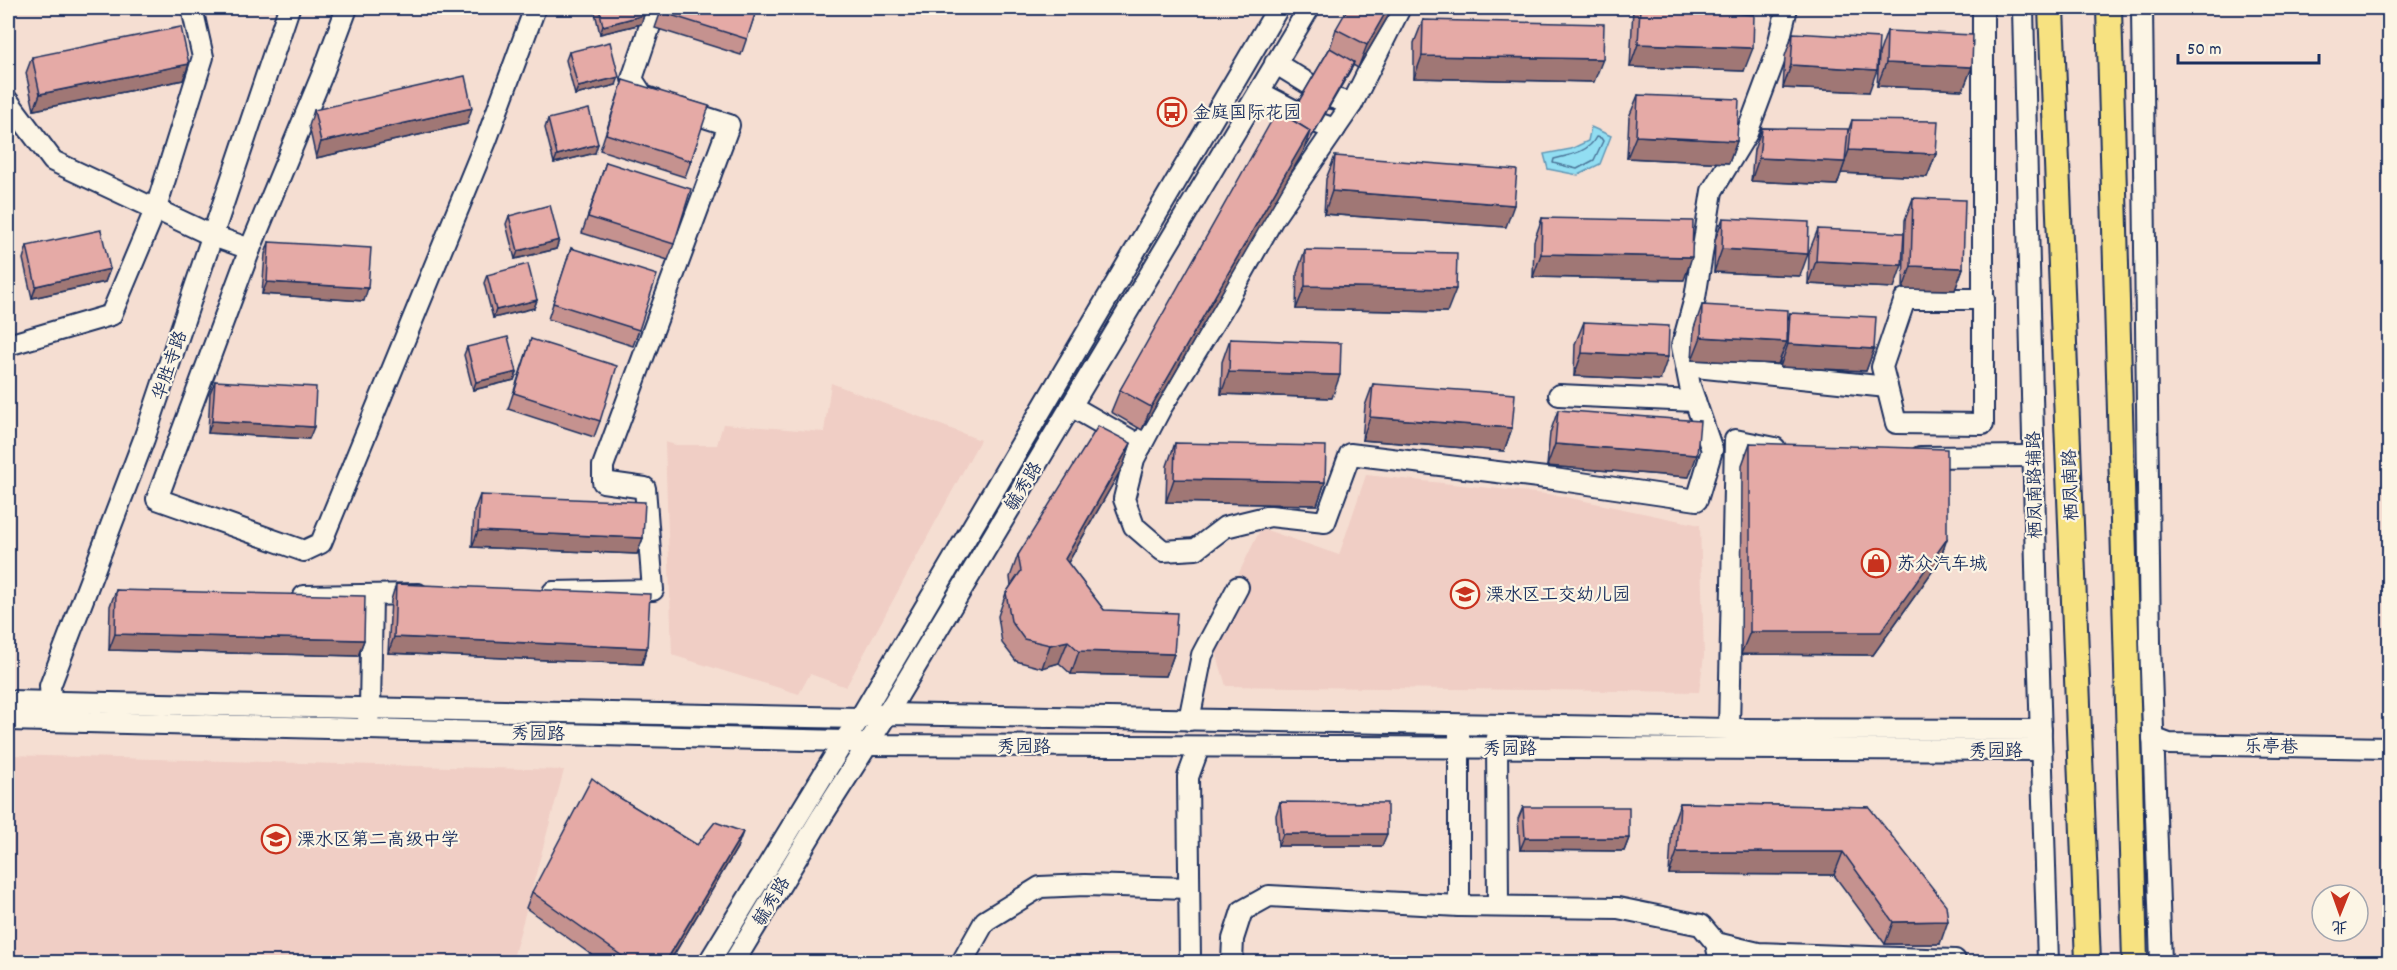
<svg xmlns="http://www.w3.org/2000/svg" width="2397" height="970" viewBox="0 0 2397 970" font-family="Dekko,'LXGW WenKai TC',sans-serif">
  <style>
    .built { fill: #f0cec5 }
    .water { fill: #92def2; stroke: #6298b7; stroke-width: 1.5 }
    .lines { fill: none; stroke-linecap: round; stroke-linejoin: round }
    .shore { stroke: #4b7599; stroke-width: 1.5 }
    .minor-casing { stroke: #1b2f5e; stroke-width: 24 }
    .major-casing { stroke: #1b2f5e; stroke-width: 28 }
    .minor { stroke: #fcf5e5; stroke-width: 20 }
    .major { stroke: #f7e281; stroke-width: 24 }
    .wall { fill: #c5928f; stroke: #1b2f5e; stroke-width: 1.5 }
    .shaded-wall { fill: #a07774; stroke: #1b2f5e; stroke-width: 1.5 }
    .building { fill: #e5aaa6; stroke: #1b2f5e; stroke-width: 1.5 }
    .labels { text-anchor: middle; stroke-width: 4.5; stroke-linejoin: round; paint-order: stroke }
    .poi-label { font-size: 18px; fill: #1b2f5e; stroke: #fcf5e5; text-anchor: start }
    .street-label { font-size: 18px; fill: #1b2f5e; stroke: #fcf5e5 }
  </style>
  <rect width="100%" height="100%" fill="#f5ded2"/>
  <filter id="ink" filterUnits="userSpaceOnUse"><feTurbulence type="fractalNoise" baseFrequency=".0167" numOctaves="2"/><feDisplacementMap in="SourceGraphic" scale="12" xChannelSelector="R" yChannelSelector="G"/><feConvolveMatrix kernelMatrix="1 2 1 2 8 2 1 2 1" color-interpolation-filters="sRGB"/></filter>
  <g filter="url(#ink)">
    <!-- built -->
    <g class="built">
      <polygon points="831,383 980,440 846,687 810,674 799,694 672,655 665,442 676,445 717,445 723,424 824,432"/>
      <polygon points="1366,475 1556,495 1700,525 1704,656 1699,692 1226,686 1210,632 1261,528 1339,555"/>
      <polygon points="8,755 564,770 512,962 8,962"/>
    </g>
    <!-- water -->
    <polygon class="water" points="1591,127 1611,136 1600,164 1578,175 1548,169 1544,154 1571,149 1588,141"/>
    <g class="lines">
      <!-- shore -->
      <path class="shore" d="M 1596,137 L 1601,138 L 1603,141 L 1594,160 L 1577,169 L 1553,163 L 1554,159 C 1570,155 1589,152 1596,137 Z"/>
      <!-- minor casing -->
      <g class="minor-casing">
        <g id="minor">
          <polyline points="347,8 322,75 250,249 157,499 304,551 321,543 486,141 535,8"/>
          <polyline points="1400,8 1352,104 1273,219 1221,311 1161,408 1134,459 1124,499 1134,526 1163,551 1196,549 1225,527 1270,516 1325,522 1350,454 1554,479 1697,500 1712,450 1690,386 1682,346 1695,298 1712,191 1747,133 1775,58 1787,8"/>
          <polyline points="1983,8 1983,424 1896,423 1882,367 1905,299 1984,299"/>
          <polyline points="2023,8 2037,609 2048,962"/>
          <polyline points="2142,8 2150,642 2161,962"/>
          <polyline points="1275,63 1330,97 1352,104"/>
          <polyline points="1259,92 1320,124 1335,129"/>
          <polyline points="652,99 643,96 632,79 656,8"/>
          <polyline points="8,101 53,161 213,236 250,249"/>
          <polyline points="8,345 111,315 156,208 203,57 192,8"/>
          <polyline points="1686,366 1887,387"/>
          <polyline points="1559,395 1695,401"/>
          <polyline points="1071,406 1141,446"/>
          <polyline points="1920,457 2033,456"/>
          <polyline points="553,592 653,590 645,488 603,482 603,466 729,125 680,109"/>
          <polyline points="304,596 418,594"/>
          <polyline points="8,701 860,718 887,714 1729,729 2041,730"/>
          <polyline points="52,715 50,686 144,439 289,8"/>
          <polyline points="8,720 844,741 866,745 2041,750"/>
          <polyline points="368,720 370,708 372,595"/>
          <polyline points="1189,720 1202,655 1238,587"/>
          <polyline points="1729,729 1735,440 1775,448"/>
          <polyline points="1459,734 1459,906"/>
          <polyline points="1497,737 1498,906"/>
          <polyline points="2153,738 2169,744 2390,748"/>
          <polyline points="1716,943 1758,953 1955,960"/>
          <polyline points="709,962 844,741 860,718 1278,8"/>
          <polyline points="734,962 822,816 887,714 1309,8"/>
          <polyline points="962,962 985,921 1040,887 1085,885 1189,888"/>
          <polyline points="1190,962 1188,777 1199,747"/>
          <polyline points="1232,962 1233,939 1242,911 1269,896 1459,906 1618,908 1701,925 1716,943 1720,962"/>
        </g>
      </g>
      <!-- major casing -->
      <g class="major-casing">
        <g id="major">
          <polyline points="2051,8 2088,962"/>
          <polyline points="2109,8 2135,962"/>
        </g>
      </g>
      <!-- minor -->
      <use href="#minor" class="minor"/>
      <!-- major -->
      <use href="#major" class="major"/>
    </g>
    <!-- wall -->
    <g class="wall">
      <polygon points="594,8 643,8 644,15 641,24 600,34"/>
      <polygon points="662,8 757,8 741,55 655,28"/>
      <polygon points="1393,8 1358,68 1353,65 1142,430 1111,412 1120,390 1289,118 1330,48 1336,29"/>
      <polygon points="1633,8 1754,8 1744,71 1630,67"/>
      <polygon points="1423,20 1594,82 1414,78 1414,43"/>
      <polygon points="1887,31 1972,67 1963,90 1877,86 1879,54"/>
      <polygon points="1793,33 1869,92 1783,88 1785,56"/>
      <polygon points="569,52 616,85 575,95 566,60"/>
      <polygon points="32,57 183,80 34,110 26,73"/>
      <polygon points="623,80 691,161 685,177 600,150"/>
      <polygon points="1638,95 1737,141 1729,163 1627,158 1629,117"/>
      <polygon points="314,110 467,124 316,158 309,126"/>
      <polygon points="548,119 595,153 554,163 545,128"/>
      <polygon points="1852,120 1936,154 1927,177 1841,173 1837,185 1751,181 1754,150 1762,128 1848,132"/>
      <polygon points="1335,156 1506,227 1324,214 1326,179"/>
      <polygon points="606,162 674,244 668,260 582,233"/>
      <polygon points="1913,198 1963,268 1955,290 1903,289 1905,220"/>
      <polygon points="509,216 559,240 556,249 515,259 506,224"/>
      <polygon points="1542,218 1684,280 1533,277 1534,241"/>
      <polygon points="1723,218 1800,276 1714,272 1715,240"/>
      <polygon points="1818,229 1894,288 1808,284 1809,252"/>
      <polygon points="269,242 364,301 262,294 265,254"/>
      <polygon points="27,246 110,269 105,282 32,298 23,259"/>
      <polygon points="571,248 639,330 633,346 548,319"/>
      <polygon points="1305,250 1447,312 1296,309 1297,273"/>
      <polygon points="487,275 537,300 534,308 493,318 484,283"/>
      <polygon points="1702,305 1788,319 1790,313 1874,349 1866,371 1780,367 1780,359 1778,364 1692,360 1694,328"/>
      <polygon points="1584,322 1660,380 1574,376 1575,344"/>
      <polygon points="531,339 600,421 594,437 508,409"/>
      <polygon points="1230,339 1332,398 1221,394 1222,362"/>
      <polygon points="467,347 517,372 514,380 473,390 464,355"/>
      <polygon points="215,381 309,439 208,433 210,393"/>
      <polygon points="1373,384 1512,428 1504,451 1362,440 1365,406"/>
      <polygon points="1558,410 1689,477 1547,466 1550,433"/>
      <polygon points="1131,443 1123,466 1068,563 1104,610 1174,654 1166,676 1071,674 1059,663 1042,668 1016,661 1002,643 998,616 1006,593 1011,586 1010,577 1018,555"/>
      <polygon points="1175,443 1325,482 1317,505 1166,502 1167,466"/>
      <polygon points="1750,443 1939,562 1873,655 1741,654 1742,465"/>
      <polygon points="480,495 643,538 637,554 472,547 474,511"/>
      <polygon points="396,584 647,648 642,664 388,653 391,600"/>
      <polygon points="116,590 364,640 358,656 109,650 110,606"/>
      <polygon points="610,792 697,845 737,848 669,963 603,963 526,908 532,892"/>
      <polygon points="1280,802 1382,846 1278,846 1276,815"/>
      <polygon points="1680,803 1869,807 1940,944 1885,944 1834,875 1669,874 1672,826"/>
      <polygon points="1523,807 1629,838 1624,851 1520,850 1518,819"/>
    </g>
    <!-- shaded-wall -->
    <g class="shaded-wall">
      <polygon points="1388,8 1393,8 1358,68 1367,45"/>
      <polygon points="644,15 641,24 600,34 603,26"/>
      <polygon points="1638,44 1753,48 1744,71 1630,67"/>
      <polygon points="1422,56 1603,59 1594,82 1414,78"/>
      <polygon points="1354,62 1353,66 1142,430 1151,407 1310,131"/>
      <polygon points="1886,63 1972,67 1963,90 1877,86"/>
      <polygon points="189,64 183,80 34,110 40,94"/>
      <polygon points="1791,65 1877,70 1869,92 1783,88"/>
      <polygon points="619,77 616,85 575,95 578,87"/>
      <polygon points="472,108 467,124 316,158 321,142"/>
      <polygon points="1636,136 1737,141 1729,163 1627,158"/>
      <polygon points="598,144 595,153 554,163 557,155"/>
      <polygon points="1849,150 1936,154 1927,177 1841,173"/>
      <polygon points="1759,158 1845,162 1837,185 1751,181"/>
      <polygon points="1332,191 1514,205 1506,227 1324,214"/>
      <polygon points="559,240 556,249 515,259 518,251"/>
      <polygon points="1722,249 1808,254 1800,276 1714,272"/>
      <polygon points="1541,254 1692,257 1684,280 1533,277"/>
      <polygon points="1816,261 1902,265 1894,288 1808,284"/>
      <polygon points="1911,266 1963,268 1955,290 1903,289"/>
      <polygon points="110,269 105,282 32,298 36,286"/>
      <polygon points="267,282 368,288 364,301 262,294"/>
      <polygon points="1305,286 1456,289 1447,312 1296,309"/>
      <polygon points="537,300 534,308 493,318 496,310"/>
      <polygon points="1701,337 1787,342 1778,364 1692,360"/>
      <polygon points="1788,344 1874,349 1866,371 1780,367"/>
      <polygon points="1582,353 1668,357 1660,380 1574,376"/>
      <polygon points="517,372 514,380 473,390 476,382"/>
      <polygon points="1229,372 1340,375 1332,398 1221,394"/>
      <polygon points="1370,417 1512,428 1504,451 1362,440"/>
      <polygon points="212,421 314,427 309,439 208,433"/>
      <polygon points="1131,443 1123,466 1057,582 1065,559"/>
      <polygon points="1555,444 1697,455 1689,477 1547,466"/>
      <polygon points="1174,479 1325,482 1317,505 1166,502"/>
      <polygon points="478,531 643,538 637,554 472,547"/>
      <polygon points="1947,539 1939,562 1873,655 1741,654 1750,632"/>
      <polygon points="115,634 364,640 358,656 109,650"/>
      <polygon points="394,637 647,648 642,664 388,653"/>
      <polygon points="1068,641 1059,663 1042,668 1050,645"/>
      <polygon points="1079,651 1174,654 1166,676 1071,674"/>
      <polygon points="743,832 737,848 669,963 665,963"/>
      <polygon points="1283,834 1387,834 1382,846 1278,846"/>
      <polygon points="1525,838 1629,838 1624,851 1520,850"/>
      <polygon points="1677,852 1843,852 1834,875 1669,874"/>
      <polygon points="1948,921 1940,944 1885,944 1893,922"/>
    </g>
    <!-- building -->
    <g class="building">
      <polygon points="599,8 643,8 644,15 603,26"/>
      <polygon points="662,8 757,8 747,39 661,12"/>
      <polygon points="1348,8 1388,8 1367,45 1336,29"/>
      <polygon points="1640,8 1754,8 1754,14 1730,13 1754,15 1753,48 1638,44"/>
      <polygon points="1423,20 1604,24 1603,59 1422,56"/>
      <polygon points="181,27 189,64 40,94 32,57"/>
      <polygon points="1887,31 1973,35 1972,67 1886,63"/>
      <polygon points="1793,33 1879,38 1877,70 1791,65"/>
      <polygon points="610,42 619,77 578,87 569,52"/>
      <polygon points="1330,48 1354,62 1304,150 1310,131 1289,118"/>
      <polygon points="465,76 472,108 321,142 314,110"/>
      <polygon points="623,80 709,106 691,161 606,134"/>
      <polygon points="1638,95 1739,99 1737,141 1636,136"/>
      <polygon points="589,109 598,144 557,155 548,119"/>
      <polygon points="1277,111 1310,131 1151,407 1120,390"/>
      <polygon points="1852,120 1938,121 1936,154 1849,150"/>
      <polygon points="1762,128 1848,129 1845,162 1759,158"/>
      <polygon points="1335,156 1517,170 1514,205 1332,191"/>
      <polygon points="606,162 691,189 674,244 588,217"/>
      <polygon points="1913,198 1965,200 1963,268 1911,266"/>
      <polygon points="550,205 559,240 518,251 509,216"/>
      <polygon points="1542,218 1693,221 1692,257 1541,254"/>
      <polygon points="1723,218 1809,222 1808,254 1722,249"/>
      <polygon points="1818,229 1904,233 1902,265 1816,261"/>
      <polygon points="101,230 110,269 36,286 27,246"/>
      <polygon points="269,242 371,248 368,288 267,282"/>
      <polygon points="571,248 657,275 639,330 553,303"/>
      <polygon points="1305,250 1457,253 1456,289 1305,286"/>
      <polygon points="528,264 537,300 496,310 487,275"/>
      <polygon points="1702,305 1788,310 1787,342 1701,337"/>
      <polygon points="1790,313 1876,317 1874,349 1788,344"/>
      <polygon points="1584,322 1669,326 1668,357 1582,353"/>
      <polygon points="508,337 517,372 476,382 467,347"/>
      <polygon points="531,339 617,366 600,421 514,393"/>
      <polygon points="1230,339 1341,343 1340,375 1229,372"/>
      <polygon points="215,381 316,387 314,427 212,421"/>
      <polygon points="1373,384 1515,394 1512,428 1370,417"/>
      <polygon points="1558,410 1700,421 1697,455 1555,444"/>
      <polygon points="1098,426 1131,443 1065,559 1104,610 1177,613 1174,654 1079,651 1068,641 1050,645 1024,639 1011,621 1006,593 1021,571 1018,555"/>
      <polygon points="8,430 10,430 8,459"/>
      <polygon points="1175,443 1326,446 1325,482 1174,479"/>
      <polygon points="1750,443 1947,449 1947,539 1881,632 1750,632"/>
      <polygon points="480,495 645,502 643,538 478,531"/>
      <polygon points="8,583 11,583 8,624"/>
      <polygon points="396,584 650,594 647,648 394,637"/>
      <polygon points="116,590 365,596 364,640 115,634"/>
      <polygon points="592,778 610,792 697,845 715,822 743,832 665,963 632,963 532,892"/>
      <polygon points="1280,802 1387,803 1387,834 1283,834"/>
      <polygon points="1680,803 1869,807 1946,905 1948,921 1893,922 1843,852 1677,852"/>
      <polygon points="1523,807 1629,807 1629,838 1525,838"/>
      <polygon points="1334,957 1441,957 1441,963 1243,963 1243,961 1335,961"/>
    </g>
  </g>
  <!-- icons -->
  <defs>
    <g id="bus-ring" transform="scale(1.5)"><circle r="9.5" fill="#fcf5e5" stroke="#c8321e" stroke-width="1.5"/><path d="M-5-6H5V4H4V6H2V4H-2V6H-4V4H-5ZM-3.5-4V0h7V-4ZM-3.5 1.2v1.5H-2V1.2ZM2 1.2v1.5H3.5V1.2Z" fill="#c8321e"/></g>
    <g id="shop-ring" transform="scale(1.5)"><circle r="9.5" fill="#fcf5e5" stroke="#c8321e" stroke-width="1.5"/><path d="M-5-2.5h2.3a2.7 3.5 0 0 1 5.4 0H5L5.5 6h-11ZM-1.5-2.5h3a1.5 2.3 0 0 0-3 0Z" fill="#c8321e"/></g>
    <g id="school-ring" transform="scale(1.5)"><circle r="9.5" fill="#fcf5e5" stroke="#c8321e" stroke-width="1.5"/><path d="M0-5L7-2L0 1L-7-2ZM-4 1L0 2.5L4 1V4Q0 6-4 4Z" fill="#c8321e"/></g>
  </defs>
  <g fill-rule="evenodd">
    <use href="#bus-ring" x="1172" y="112"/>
    <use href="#shop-ring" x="1876" y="563"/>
    <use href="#school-ring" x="1465" y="594"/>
    <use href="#school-ring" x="276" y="839"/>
  </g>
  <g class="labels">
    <!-- poi labels -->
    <g class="poi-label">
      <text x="1193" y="118">金庭国际花园</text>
      <text x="1897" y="569">苏众汽车城</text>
      <text x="1486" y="600">溧水区工交幼儿园</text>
      <text x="297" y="845">溧水区第二高级中学</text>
    </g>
    <!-- street labels -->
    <g class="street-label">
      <text transform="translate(169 365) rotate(-71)" y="6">华胜寺路</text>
      <text transform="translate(2034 485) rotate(-91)" y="6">栖凤南路辅路</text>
      <text transform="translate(2070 485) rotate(-92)" y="6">栖凤南路</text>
      <text transform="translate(1023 486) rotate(-59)" y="6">毓秀路</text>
      <text transform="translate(538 733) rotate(1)" y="6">秀园路</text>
      <text x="1024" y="752">秀园路</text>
      <text transform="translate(2271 746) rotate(1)" y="6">乐亭巷</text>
      <text x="1510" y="754">秀园路</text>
      <text x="1996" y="756">秀园路</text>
      <text transform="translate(771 901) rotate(-59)" y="6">毓秀路</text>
    </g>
  </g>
  <!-- margin -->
  <rect width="2397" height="970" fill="none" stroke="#fcf5e5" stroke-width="30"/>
  <rect x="15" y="15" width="2367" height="940" fill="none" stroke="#1b2f5e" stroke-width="2" filter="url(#ink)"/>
  <!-- north arrow -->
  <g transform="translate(2340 913) rotate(181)"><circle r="28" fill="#fcf5e5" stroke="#a2a6af" stroke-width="1.5"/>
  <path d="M0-4.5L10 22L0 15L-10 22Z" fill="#c8321e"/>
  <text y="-9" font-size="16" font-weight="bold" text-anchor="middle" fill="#1b2f5e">北</text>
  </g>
  <!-- scale -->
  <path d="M2178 54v9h141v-9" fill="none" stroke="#1b2f5e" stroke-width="3"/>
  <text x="2187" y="54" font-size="18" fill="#1b2f5e" stroke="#fcf5e5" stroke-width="4.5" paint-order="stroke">50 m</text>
</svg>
